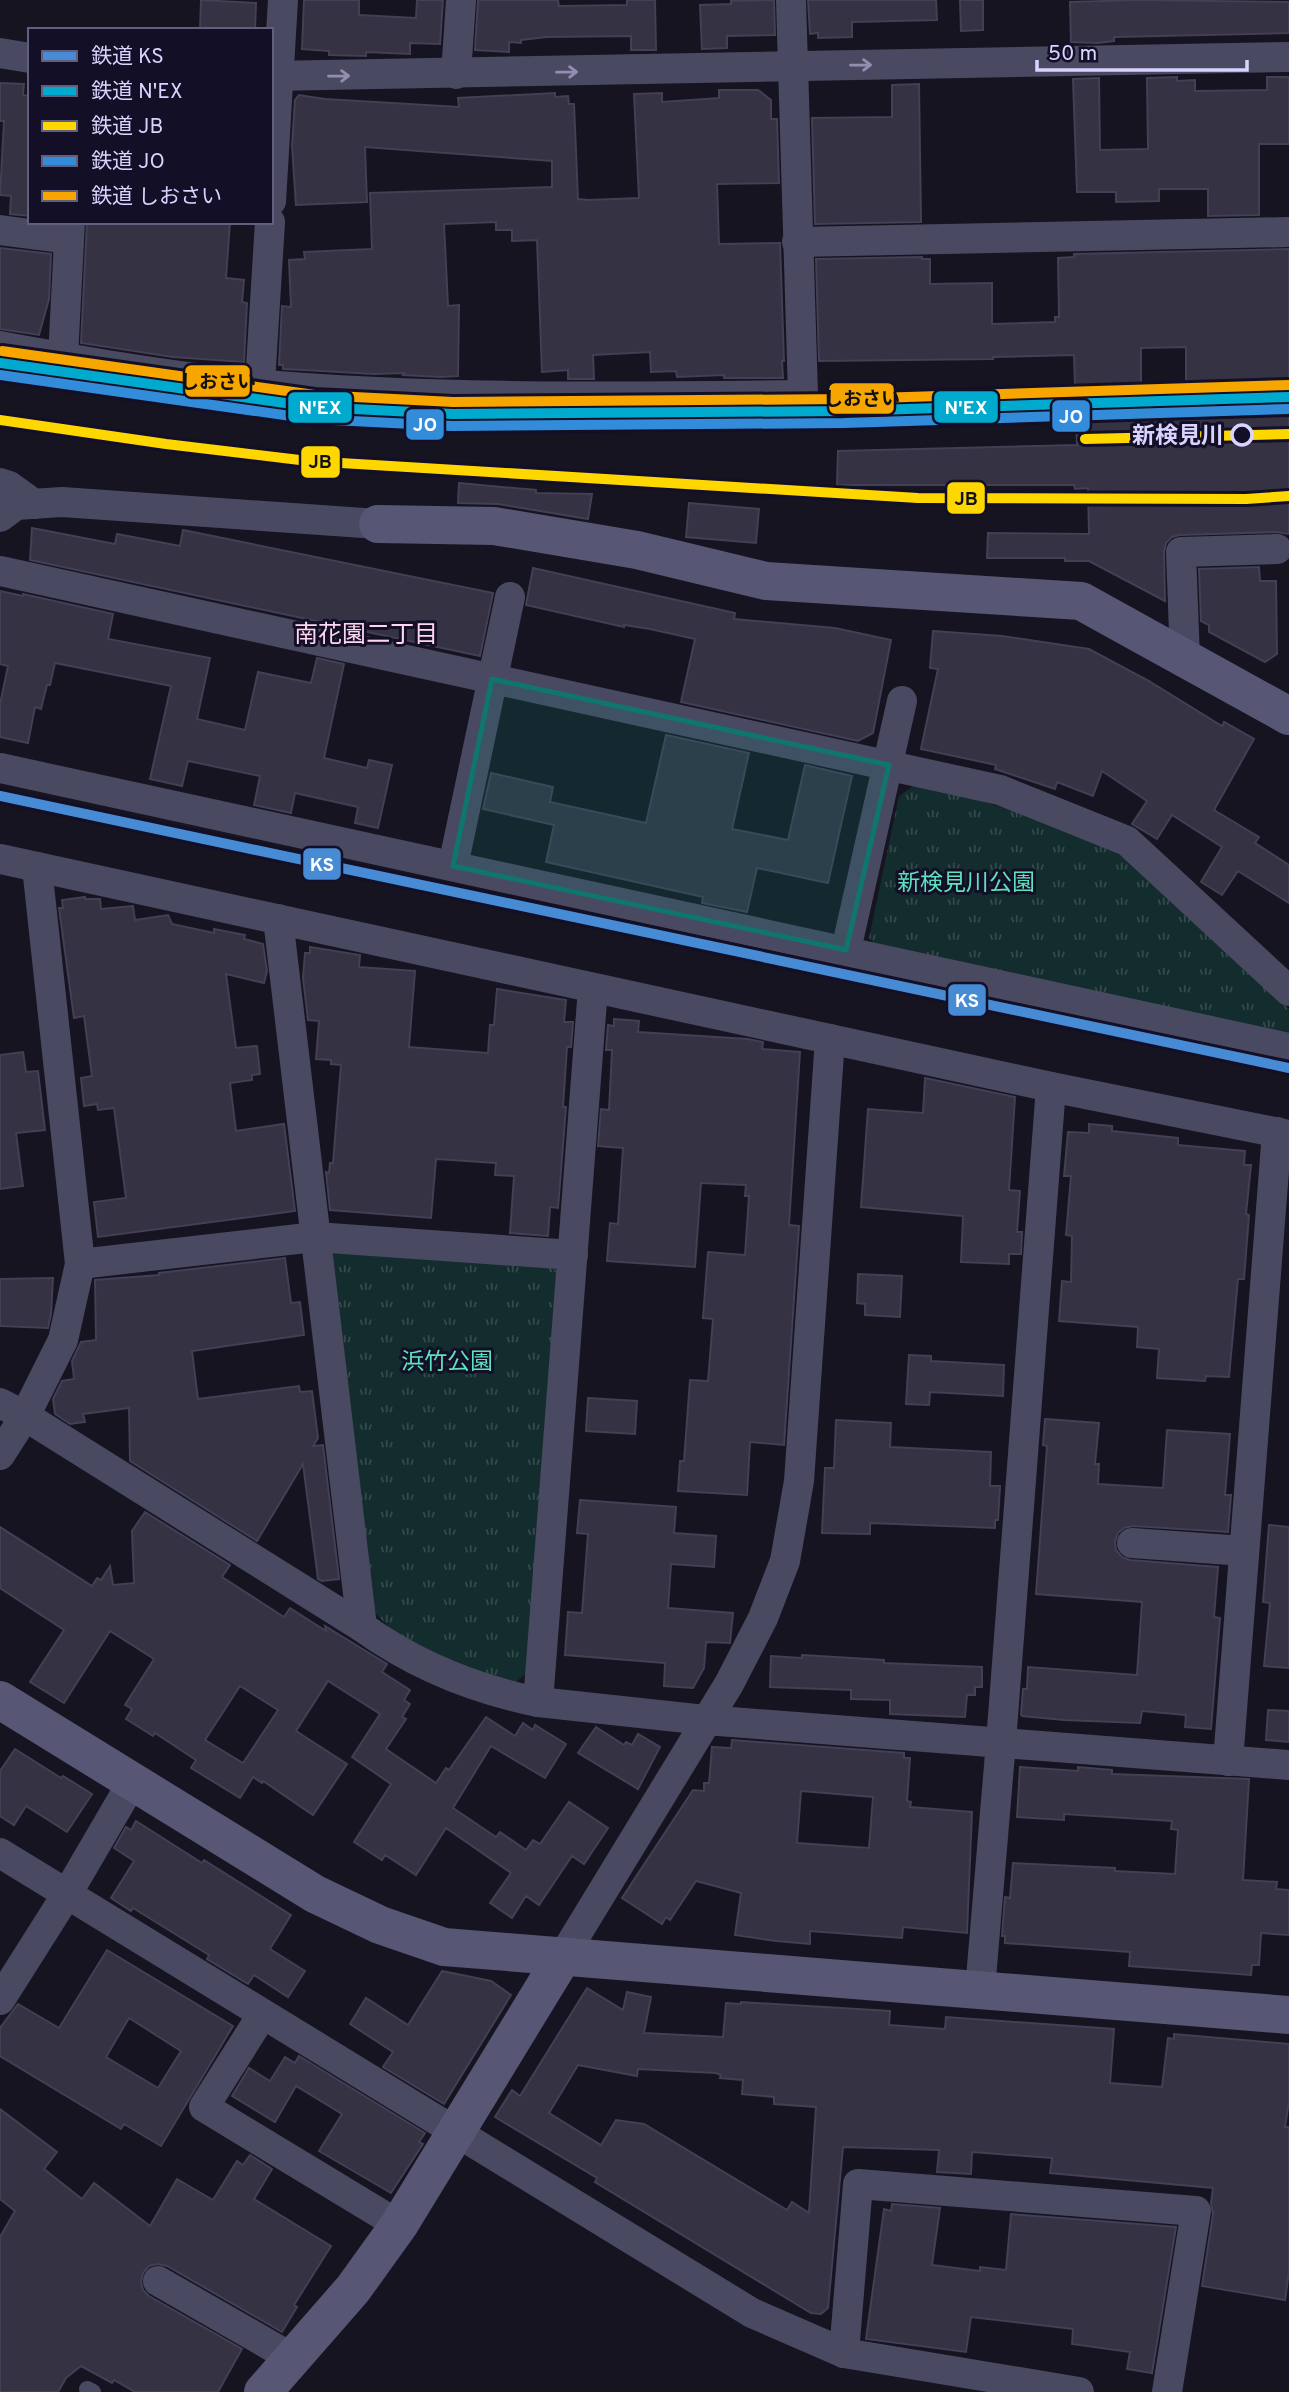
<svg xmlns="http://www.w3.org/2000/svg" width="1289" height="2392" viewBox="0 0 1289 2392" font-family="Overpass,'Noto Sans JP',sans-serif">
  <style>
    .grass { fill: url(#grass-tufts) }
    .building { fill: #343243; stroke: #433f54; stroke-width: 2; fill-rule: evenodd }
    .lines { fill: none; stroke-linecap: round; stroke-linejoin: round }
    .lane { stroke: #4a4962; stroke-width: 16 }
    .street { stroke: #4a4962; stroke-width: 30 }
    .secondary { stroke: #575674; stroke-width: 38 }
    .rail-1-casing { stroke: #130f26; stroke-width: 16 }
    .rail-2-casing { stroke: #130f26; stroke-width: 16 }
    .rail-3-casing { stroke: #130f26; stroke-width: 16 }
    .rail-4-casing { stroke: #130f26; stroke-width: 16 }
    .rail-5-casing { stroke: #130f26; stroke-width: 16 }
    .rail-1 { stroke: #478bd4; stroke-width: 10 }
    .rail-2 { stroke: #00a9ce; stroke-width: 10 }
    .rail-3 { stroke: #ffd700; stroke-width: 10 }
    .rail-4 { stroke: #338cd9; stroke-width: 10 }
    .rail-5 { stroke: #f7a600; stroke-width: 10 }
    .oneway { stroke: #928eb0 }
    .marked { fill: #0f766e; fill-opacity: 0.2; stroke: #0f766e; stroke-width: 5; stroke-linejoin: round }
    .stop-dot { fill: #130f26; stroke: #d9d4ff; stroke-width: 3.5 }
    .labels { text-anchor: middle; stroke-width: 6; stroke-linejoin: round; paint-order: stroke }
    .stop-label { font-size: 23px; font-weight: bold; fill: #d9d4ff; stroke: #130f26; text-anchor: end }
    .park-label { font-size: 23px; fill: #5fe0c0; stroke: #130f26 }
    .neighbourhood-label { font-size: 24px; fill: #ffd6f0; stroke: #130f26 }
    .line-badge { stroke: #130f26; stroke-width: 2.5 }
    .badge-label { font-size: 19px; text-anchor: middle; font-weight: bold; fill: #fff }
    .pale-badge-label { font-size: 19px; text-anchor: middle; font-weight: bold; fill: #111 }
  </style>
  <defs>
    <pattern id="grass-tufts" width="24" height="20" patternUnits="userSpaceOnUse" patternTransform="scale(1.75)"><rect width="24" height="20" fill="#132c2d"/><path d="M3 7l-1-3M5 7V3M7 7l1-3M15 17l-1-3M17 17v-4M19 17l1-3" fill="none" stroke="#354a4c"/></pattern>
  </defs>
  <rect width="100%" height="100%" fill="#161421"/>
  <!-- grass -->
  <g class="grass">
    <polygon points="915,785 975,799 1077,831 1124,857 1289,1009 1289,1035 878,948 869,938 899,796"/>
    <polygon points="340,1249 549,1263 559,1274 528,1672 512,1685 434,1656 392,1630 370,1608 329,1258"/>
  </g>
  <!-- building -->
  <g class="building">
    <polygon points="201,0 256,3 255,30 200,30"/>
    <polygon points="304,0 359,0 359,15 416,18 417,0 443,0 440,44 410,43 410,54 366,52 366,56 329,55 329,51 302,49"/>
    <polygon points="478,0 558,0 559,6 627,5 627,0 655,0 656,50 631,50 631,36 547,37 521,40 521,43 509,42 509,52 475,50"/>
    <polygon points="774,0 775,35 727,36 727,48 702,49 700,5 731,4 731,1"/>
    <polygon points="808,0 936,0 937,20 852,22 852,37 818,38 818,33 810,34"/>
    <polygon points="960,0 983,0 983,30 961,31"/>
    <polygon points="1136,0 1289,2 1289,33 1114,37 1114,41 1098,43 1071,42 1070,2"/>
    <polygon points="1177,77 1177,81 1195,80 1195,91 1267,90 1267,77 1289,77 1289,144 1259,144 1259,215 1208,216 1208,189 1159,189 1159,201 1116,202 1116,192 1077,192 1073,79 1099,78 1100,150 1148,149 1147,78"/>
    <polygon points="0,83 24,84 23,95 30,96 30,216 10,214 11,196 0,195 4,121 0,121"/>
    <polygon points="919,84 921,222 815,224 812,118 892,117 892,85"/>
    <polygon points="719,90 758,90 771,100 771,119 777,119 779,183 717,184 719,244 780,243 784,361 782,361 783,378 724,378 724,375 677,377 676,371 651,372 650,352 593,355 594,379 568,379 568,370 542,372 537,240 512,241 512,230 496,230 496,222 444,224 448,306 459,305 458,376 441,377 403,375 404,373 374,374 304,370 283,369 283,365 279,365 282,306 291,307 289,260 305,259 304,252 372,249 370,193 552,187 552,161 365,147 367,202 296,205 292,146 295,100 299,95 325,99 459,107 458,98 555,93 555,97 568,96 569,104 574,104 578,199 589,200 639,198 634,94 662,93 662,102 719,98"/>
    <polygon points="87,222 230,222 226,278 244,280 242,302 247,303 244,362 173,357 81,343"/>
    <polygon points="0,248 51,254 49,299 39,335 0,329"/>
    <path d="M 1289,249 L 1289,534 L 1276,532 L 1180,535 L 1172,537 L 1166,543 L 1164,552 L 1165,601 L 1089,561 L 1065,561 L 1065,558 L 987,558 L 988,533 L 1089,534 L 1088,488 L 1075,489 L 1074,485 L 837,485 L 838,451 L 1077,445 L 1074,355 L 993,357 L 993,359 L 819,361 L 816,259 L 922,257 L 922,259 L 930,259 L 930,284 L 992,283 L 992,324 L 1055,322 L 1055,317 L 1059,317 L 1058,258 L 1074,257 L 1074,254 ZM 1186,347 L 1186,392 L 1141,393 L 1141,348 Z"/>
    <polygon points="459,483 536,490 536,493 592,494 588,519 498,504 458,503"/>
    <polygon points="689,503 759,509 756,543 686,537"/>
    <polygon points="32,528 115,544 117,534 180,546 183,530 493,593 480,656 30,560"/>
    <polygon points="1259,567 1260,581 1276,581 1277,654 1265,662 1209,632 1209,625 1201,621 1199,569"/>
    <polygon points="533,568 735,613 734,619 835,628 891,640 873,733 858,741 681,702 695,639 650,629 624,625 624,627 526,605"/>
    <polygon points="0,591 23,596 23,594 113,614 108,639 210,658 197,719 245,730 258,672 311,683 317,658 344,664 324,758 367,768 369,760 392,765 378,828 355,823 358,807 295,793 291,813 254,805 260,776 188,761 182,786 150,779 171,686 55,663 50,685 47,685 41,709 35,707 28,743 0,737 0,704 8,666 0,664"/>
    <polygon points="933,631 1002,636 1089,649 1149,681 1222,726 1224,722 1254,739 1214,810 1259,837 1255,843 1289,865 1289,903 1238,871 1222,895 1201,882 1222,847 1172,815 1157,839 1132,824 1147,801 1102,771 1093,796 1057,782 1055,789 995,769 996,765 921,749 938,669 930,668"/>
    <polygon points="666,735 749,753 732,829 788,840 805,765 852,776 828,883 757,868 747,912 702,903 703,897 546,862 554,825 483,809 491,773 553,787 550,802 646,823"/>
    <polygon points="85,897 85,899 100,899 101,909 133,906 135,920 168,915 172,924 214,933 214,929 245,935 244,939 263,944 267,971 264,983 226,974 236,1048 257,1046 260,1074 252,1075 252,1080 230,1083 236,1131 284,1124 295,1211 98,1237 94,1202 126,1198 114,1108 98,1110 97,1104 84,1106 81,1078 92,1076 84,1016 74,1018 59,908 63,908 62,900"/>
    <polygon points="310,947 360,955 359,967 415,971 409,1047 488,1053 490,1025 494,1025 497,989 566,1000 564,1022 573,1022 571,1047 567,1047 563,1107 566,1107 558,1208 550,1207 548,1236 510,1233 514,1176 495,1175 496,1163 436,1159 431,1218 330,1210 326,1172 329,1173 330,1163 333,1163 341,1065 331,1064 331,1060 316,1059 319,1021 308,1020 303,978 305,953 310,953"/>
    <polygon points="614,1019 639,1021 638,1032 748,1039 763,1042 762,1049 800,1052 789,1225 799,1226 784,1445 750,1442 747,1495 678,1491 680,1461 684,1461 690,1380 708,1381 713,1319 703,1318 708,1252 745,1255 749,1196 745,1196 746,1185 701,1183 695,1267 607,1261 610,1223 618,1224 623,1148 598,1146 601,1109 609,1110 612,1050 606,1050 608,1025 614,1026"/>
    <polygon points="23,1052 26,1072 38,1071 45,1130 16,1133 23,1186 0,1189 0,1055"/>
    <polygon points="925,1078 1015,1097 1009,1190 1020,1191 1017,1232 1022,1232 1021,1254 1009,1254 1009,1264 961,1262 963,1216 861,1207 868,1109 923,1113"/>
    <polygon points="1089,1124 1112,1126 1112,1131 1178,1138 1178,1145 1245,1151 1244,1165 1251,1165 1246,1214 1249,1215 1244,1279 1238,1279 1229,1377 1206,1376 1205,1381 1157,1378 1159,1349 1137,1347 1138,1327 1059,1321 1062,1281 1071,1282 1072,1236 1066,1235 1071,1176 1064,1176 1068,1132 1089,1133"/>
    <polygon points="285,1258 291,1303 300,1302 304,1335 192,1351 198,1399 299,1386 300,1392 312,1391 318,1438 313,1446 323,1445 339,1579 322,1581 318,1579 303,1464 257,1541 130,1461 129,1408 83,1414 85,1422 70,1424 55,1414 53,1399 62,1381 74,1379 72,1361 81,1342 96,1340 95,1280 159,1275 159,1273"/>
    <polygon points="858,1274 902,1276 900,1317 865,1315 865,1304 857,1303"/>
    <polygon points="53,1278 51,1314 48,1328 0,1326 0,1279"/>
    <polygon points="909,1355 931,1356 931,1361 1004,1365 1003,1396 930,1392 929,1405 906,1404"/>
    <polygon points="588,1398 637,1401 635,1434 586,1431"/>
    <polygon points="1045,1419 1099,1423 1095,1464 1099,1464 1098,1484 1163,1488 1167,1430 1230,1434 1225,1495 1231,1495 1228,1532 1133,1526 1124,1528 1118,1533 1115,1542 1116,1550 1122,1557 1130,1560 1218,1567 1214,1617 1220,1618 1211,1729 1185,1727 1186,1715 1142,1711 1140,1723 1064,1720 1022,1716 1021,1714 1023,1689 1027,1689 1028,1667 1137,1675 1142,1602 1036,1594 1047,1446 1043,1445"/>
    <polygon points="836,1420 891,1423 890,1447 991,1452 990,1486 1000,1486 998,1520 995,1520 995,1528 870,1523 870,1534 822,1533 825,1468 834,1468"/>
    <polygon points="580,1500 676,1507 674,1533 716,1536 714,1567 671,1564 668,1608 733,1613 730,1643 706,1642 704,1668 693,1688 664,1686 665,1663 565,1655 568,1612 582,1613 588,1534 577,1533"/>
    <path d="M 145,1512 L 230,1565 L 222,1577 L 284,1617 L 290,1608 L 326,1631 L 325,1626 L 387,1664 L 382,1672 L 410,1690 L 404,1700 L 410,1704 L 402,1717 L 406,1719 L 386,1749 L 436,1783 L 446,1768 L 449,1770 L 486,1717 L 515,1736 L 523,1723 L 533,1730 L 535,1725 L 566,1744 L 545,1778 L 491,1746 L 453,1808 L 496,1837 L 500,1832 L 526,1850 L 533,1840 L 540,1844 L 569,1802 L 608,1828 L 584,1864 L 572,1856 L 539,1905 L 526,1896 L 512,1918 L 490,1903 L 511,1873 L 446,1828 L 416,1875 L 385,1855 L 382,1860 L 354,1842 L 391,1784 L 352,1757 L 380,1714 L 328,1681 L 296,1731 L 347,1764 L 313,1815 L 263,1781 L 262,1783 L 253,1777 L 240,1798 L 191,1768 L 196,1760 L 155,1733 L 153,1736 L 126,1719 L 132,1709 L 125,1705 L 154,1659 L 110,1631 L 64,1703 L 30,1682 L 64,1630 L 0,1588 L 0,1527 L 92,1586 L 97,1578 L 101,1580 L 110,1566 L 113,1585 L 134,1583 L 132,1531 ZM 240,1686 L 278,1710 L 243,1763 L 205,1740 Z"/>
    <polygon points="1269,1525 1289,1527 1289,1668 1264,1666 1270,1603 1263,1602"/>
    <polygon points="802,1655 884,1660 884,1663 982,1667 982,1687 975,1687 975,1695 967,1695 965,1717 890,1714 890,1700 851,1699 851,1690 770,1687 771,1656 802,1658"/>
    <polygon points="1268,1710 1289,1711 1289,1742 1266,1740"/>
    <polygon points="596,1727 624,1745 626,1742 632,1745 638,1734 660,1747 638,1789 578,1753"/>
    <path d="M 732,1740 L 904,1753 L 904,1758 L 910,1758 L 907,1801 L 911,1802 L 910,1807 L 972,1812 L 967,1933 L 903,1927 L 902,1938 L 810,1931 L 810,1944 L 776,1941 L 735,1935 L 741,1893 L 696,1881 L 670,1920 L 666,1917 L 662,1924 L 622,1898 L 693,1790 L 704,1791 L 704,1783 L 709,1783 L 712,1747 L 731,1748 ZM 801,1791 L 873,1797 L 869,1848 L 797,1843 Z"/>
    <polygon points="15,1749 61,1778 63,1776 92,1794 67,1832 26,1806 14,1825 0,1816 0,1771"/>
    <polygon points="1020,1767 1078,1771 1078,1767 1112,1770 1112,1774 1249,1779 1243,1880 1277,1882 1276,1889 1289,1890 1289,1935 1261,1933 1259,1965 1252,1965 1251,1975 1129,1966 1130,1952 1005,1943 1005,1936 1002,1936 1005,1897 1010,1898 1013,1863 1115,1868 1115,1871 1175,1874 1178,1830 1171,1829 1172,1821 1064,1814 1064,1820 1017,1817"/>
    <polygon points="136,1821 202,1863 204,1860 291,1915 270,1949 305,1971 288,1997 254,1975 248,1984 207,1959 209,1955 133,1908 131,1911 111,1898 134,1861 114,1848 126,1827 131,1830"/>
    <path d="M 107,1950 L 233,2026 L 161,2146 L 124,2124 L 121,2129 L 0,2056 L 0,2028 L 18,2004 L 59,2028 ZM 129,2018 L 181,2051 L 158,2088 L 106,2057 Z"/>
    <polygon points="442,1971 491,1981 511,1995 444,2104 383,2067 393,2052 350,2024 366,1998 408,2025"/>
    <path d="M 587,1988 L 623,2010 L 627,1992 L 651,1997 L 644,2033 L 723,2037 L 726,2003 L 741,2004 L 741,2002 L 890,2011 L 889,2025 L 945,2029 L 946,2017 L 1114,2029 L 1110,2083 L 1162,2087 L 1168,2038 L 1174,2039 L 1174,2034 L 1289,2044 L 1289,2102 L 1285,2127 L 1289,2127 L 1289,2272 L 1285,2300 L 1202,2286 L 1213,2214 L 1211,2203 L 1213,2188 L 1050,2173 L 1052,2158 L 972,2152 L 971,2174 L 937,2172 L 939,2150 L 843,2147 L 828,2308 L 821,2314 L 811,2313 L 595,2182 L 597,2178 L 495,2117 L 512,2090 L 520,2096 ZM 578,2065 L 637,2076 L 638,2069 L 716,2073 L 721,2075 L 720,2078 L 743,2080 L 742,2094 L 774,2097 L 774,2104 L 816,2107 L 809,2213 L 792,2202 L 787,2210 L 644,2124 L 616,2120 L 601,2145 L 549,2113 Z"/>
    <polygon points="299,2056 425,2133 419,2142 423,2144 391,2193 319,2151 342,2114 296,2086 275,2122 232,2096 249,2068 270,2081 285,2057 295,2063"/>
    <polygon points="0,2109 57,2152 44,2169 82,2199 94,2183 150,2226 177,2179 213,2200 237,2161 243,2165 250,2155 272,2169 254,2199 331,2246 294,2305 297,2307 282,2332 167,2266 157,2264 149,2266 143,2273 141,2282 143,2290 149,2296 242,2349 218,2392 135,2392 114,2380 112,2383 81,2366 66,2378 58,2392 0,2392 0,2237 15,2211 0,2199"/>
    <polygon points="892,2204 940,2208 932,2265 980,2271 980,2267 1006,2270 1011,2214 1176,2227 1152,2373 1127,2369 1130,2352 1072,2344 1073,2329 971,2317 966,2352 866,2339 884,2209 891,2211"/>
  </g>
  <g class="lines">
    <!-- lane -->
    <polyline class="lane" points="87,2389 93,2392"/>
    <!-- street -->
    <g class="street">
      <polyline points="0,53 30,58"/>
      <polyline points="456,74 461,0"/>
      <polyline points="271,76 1289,57"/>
      <polyline points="271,201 283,0"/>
      <polyline points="0,230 69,239"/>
      <polyline points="797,242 1289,232"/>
      <path d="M 0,346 C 77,360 153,374 231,382 C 421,400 612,397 803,395 L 791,0"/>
      <polyline points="63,357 70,222"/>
      <polyline points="260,383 270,222"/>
      <polyline points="0,483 9,486 34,504"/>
      <polyline points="0,517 16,505 62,502 378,524"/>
      <polyline points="0,571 1000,790 1127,841 1289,991"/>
      <polyline points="1185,659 1181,552 1277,549"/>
      <polyline points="0,768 1289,1048"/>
      <polyline points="0,859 1051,1087 1289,1135"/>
      <polyline points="453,866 510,597"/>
      <polyline points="278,919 362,1627"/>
      <polyline points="846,950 902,701"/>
      <polyline points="80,1264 315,1237 573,1255"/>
      <path d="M 0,1403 L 25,1416 L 362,1627 C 415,1665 474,1689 538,1702 L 705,1720 L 1289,1765"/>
      <polyline points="0,1455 25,1416 63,1340 80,1264 37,867"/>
      <polyline points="1132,1543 1244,1551"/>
      <polyline points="538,1702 593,988"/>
      <polyline points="1228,1761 1277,1132"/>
      <polyline points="0,1853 752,2313 844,2353 1079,2392"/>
      <polyline points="562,1958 729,1684 763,1618 785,1561 799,1481 830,1039"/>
      <polyline points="980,1990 1001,1742 1051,1087"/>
      <polyline points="0,2000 67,1894 133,1781"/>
      <polyline points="262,2015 204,2107 399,2225"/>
      <polyline points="158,2281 292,2358"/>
      <polyline points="844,2353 858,2184 1196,2211 1167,2392"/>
    </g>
    <!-- secondary -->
    <g class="secondary">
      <polyline points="378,524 494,526 637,550 766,581 1081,601 1289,716"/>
      <polyline points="0,1700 315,1894 380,1925 444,1947 1289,2015"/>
      <polyline points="263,2392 353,2289 399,2225 562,1958"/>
    </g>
    <!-- rail-1 casing -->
    <g class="rail-1-casing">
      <polyline id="rail-1" points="0,796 1289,1068"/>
    </g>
    <!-- rail-2 casing -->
    <g class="rail-2-casing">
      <polyline id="rail-2" points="0,363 314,407 453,414 844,411 1289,397"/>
    </g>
    <!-- rail-3 casing -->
    <g class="rail-3-casing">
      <g id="rail-3">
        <polyline points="0,420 166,444 308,461 918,498 1246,499 1289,496"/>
        <polyline points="1085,439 1289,434"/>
      </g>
    </g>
    <!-- rail-4 casing -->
    <g class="rail-4-casing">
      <polyline id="rail-4" points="0,375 312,419 452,426 844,423 1289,409"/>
    </g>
    <!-- rail-5 casing -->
    <g class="rail-5-casing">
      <polyline id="rail-5" points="2,351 315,395 453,402 844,399 1289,385"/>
    </g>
    <!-- rail-1 -->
    <use href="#rail-1" class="rail-1"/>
    <!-- rail-2 -->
    <use href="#rail-2" class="rail-2"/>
    <!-- rail-3 -->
    <use href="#rail-3" class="rail-3"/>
    <!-- rail-4 -->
    <use href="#rail-4" class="rail-4"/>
    <!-- rail-5 -->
    <use href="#rail-5" class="rail-5"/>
  </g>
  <!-- one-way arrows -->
  <defs><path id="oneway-shaft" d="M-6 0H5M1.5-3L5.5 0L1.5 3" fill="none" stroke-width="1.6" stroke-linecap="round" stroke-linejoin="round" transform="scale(1.75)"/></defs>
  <g class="oneway">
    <use href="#oneway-shaft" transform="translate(861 65) rotate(-1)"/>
    <use href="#oneway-shaft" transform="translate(567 72) rotate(-1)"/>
    <use href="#oneway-shaft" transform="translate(339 76) rotate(-1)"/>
  </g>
  <!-- marked area -->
  <path class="marked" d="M 492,679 L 889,765 L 846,950 L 453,866 Z"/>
  <!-- markers -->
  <circle class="stop-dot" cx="1242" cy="435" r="10"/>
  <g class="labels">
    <!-- stop labels -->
    <g class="stop-label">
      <text x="1224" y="443">新検見川</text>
    </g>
    <!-- park labels -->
    <g class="park-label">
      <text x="966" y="890">新検見川公園</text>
      <text x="447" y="1369">浜竹公園</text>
    </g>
    <!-- neighbourhood labels -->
    <g class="neighbourhood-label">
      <text x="366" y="642">南花園二丁目</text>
    </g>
  </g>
  <g class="line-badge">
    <rect x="184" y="364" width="67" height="34" rx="7" fill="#f7a600"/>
    <rect x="828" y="382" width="67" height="33" rx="7" fill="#f7a600"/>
    <rect x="933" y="390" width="66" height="34" rx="7" fill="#00a9ce"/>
    <rect x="287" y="391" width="66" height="33" rx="7" fill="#00a9ce"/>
    <rect x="1051" y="399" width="40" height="34" rx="7" fill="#338cd9"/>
    <rect x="405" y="408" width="40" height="33" rx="7" fill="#338cd9"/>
    <rect x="300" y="445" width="41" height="34" rx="7" fill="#ffd700"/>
    <rect x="946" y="481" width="40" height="34" rx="7" fill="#ffd700"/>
    <rect x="302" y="847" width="40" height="34" rx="7" fill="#478bd4"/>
    <rect x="947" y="983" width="40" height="34" rx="7" fill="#478bd4"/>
  </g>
  <g class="badge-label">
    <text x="966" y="414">N'EX</text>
    <text x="320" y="414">N'EX</text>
    <text x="1071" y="423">JO</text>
    <text x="425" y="431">JO</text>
    <text x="322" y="871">KS</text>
    <text x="967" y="1007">KS</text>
  </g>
  <g class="pale-badge-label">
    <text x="218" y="388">しおさい</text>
    <text x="862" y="405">しおさい</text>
    <text x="320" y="468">JB</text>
    <text x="966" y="505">JB</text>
  </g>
  <!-- legend -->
  <rect x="28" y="28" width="245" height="196" fill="#130f26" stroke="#625e7d" stroke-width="2"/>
  <rect x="42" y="51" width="35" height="10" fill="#478bd4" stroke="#625e7d" stroke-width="2"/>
  <text x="91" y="63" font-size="21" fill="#d9d4ff">鉄道 KS</text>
  <rect x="42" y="86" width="35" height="10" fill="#00a9ce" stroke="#625e7d" stroke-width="2"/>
  <text x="91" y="98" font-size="21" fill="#d9d4ff">鉄道 N'EX</text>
  <rect x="42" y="121" width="35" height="10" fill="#ffd700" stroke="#625e7d" stroke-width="2"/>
  <text x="91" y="133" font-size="21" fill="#d9d4ff">鉄道 JB</text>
  <rect x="42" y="156" width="35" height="10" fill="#338cd9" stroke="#625e7d" stroke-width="2"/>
  <text x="91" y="168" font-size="21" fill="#d9d4ff">鉄道 JO</text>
  <rect x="42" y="191" width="35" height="10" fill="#f7a600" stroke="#625e7d" stroke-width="2"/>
  <text x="91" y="203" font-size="21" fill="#d9d4ff">鉄道 しおさい</text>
  <!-- scale -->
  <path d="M1037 60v10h210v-10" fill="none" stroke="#d9d4ff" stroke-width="3.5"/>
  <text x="1048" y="60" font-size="21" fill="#d9d4ff" stroke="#130f26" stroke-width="5" paint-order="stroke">50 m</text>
</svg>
